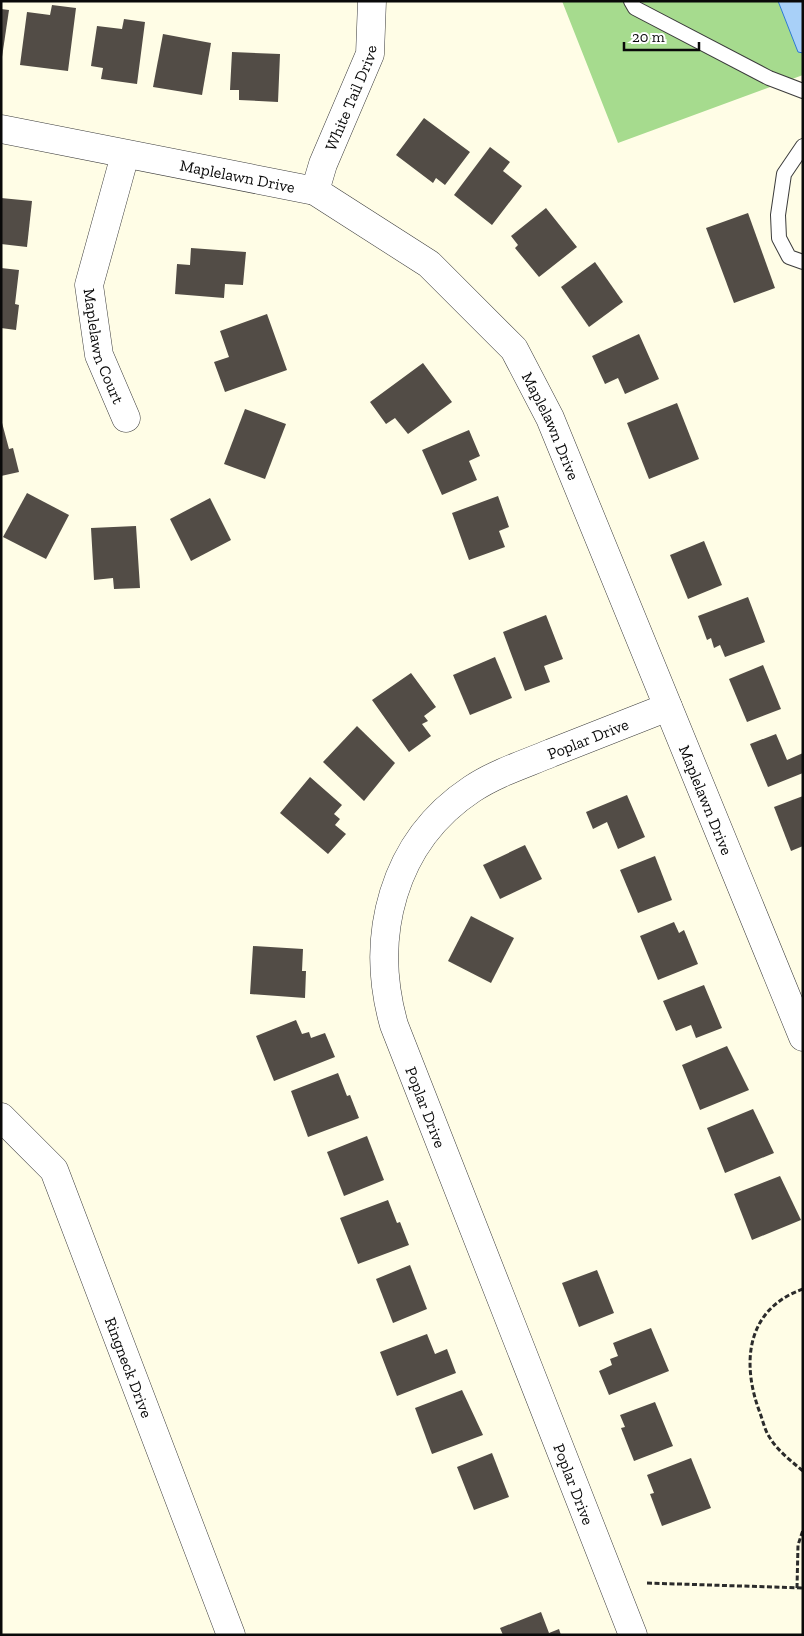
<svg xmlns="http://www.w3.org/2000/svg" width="804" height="1636" viewBox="0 0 804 1636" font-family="'Zilla Slab',serif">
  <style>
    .forest { fill: #a6db8e }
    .water { fill: #a8d0f8; stroke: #2d7ad2 }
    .building { fill: #524c46 }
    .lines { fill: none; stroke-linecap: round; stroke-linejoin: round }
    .service-casing { stroke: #3c3c3c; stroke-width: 16 }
    .minor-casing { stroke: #3c3c3c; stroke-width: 29 }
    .path { stroke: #2b2b2b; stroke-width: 3; stroke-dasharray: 5 2.5; stroke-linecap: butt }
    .service { stroke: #fff; stroke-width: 14 }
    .minor { stroke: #fff; stroke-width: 28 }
    .labels { text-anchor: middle; stroke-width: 5; stroke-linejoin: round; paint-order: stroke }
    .street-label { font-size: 16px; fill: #090909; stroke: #fff }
  </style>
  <rect width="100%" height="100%" fill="#fffde6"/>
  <!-- forest -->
  <polygon class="forest" points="562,1 778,1 797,48 803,50 803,75 618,143"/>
  <!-- water -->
  <polygon class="water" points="778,1 803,1 803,53 798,52"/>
  <!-- building -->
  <g class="building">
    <polygon points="52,5 76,8 68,71 20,65 27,12 50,15"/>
    <polygon points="1,9 9,10 2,57 1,57"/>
    <polygon points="124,19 145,22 137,84 101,79 103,68 91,66 97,26 122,29"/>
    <polygon points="163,34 211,43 202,95 153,87"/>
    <polygon points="232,52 280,54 278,102 239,100 239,90 230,90"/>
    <polygon points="424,118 470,152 445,185 436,178 433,183 396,155"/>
    <polygon points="490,147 510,162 503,171 522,186 492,225 454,195"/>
    <polygon points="1,198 32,201 27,247 1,244"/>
    <polygon points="546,208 577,247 539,277 515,248 518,245 511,236"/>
    <polygon points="748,213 775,288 734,303 706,228"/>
    <polygon points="191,248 246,252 243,285 225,284 224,298 175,294 177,264 190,265"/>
    <polygon points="595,262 623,302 589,327 561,287"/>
    <polygon points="1,268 19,270 15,304 19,305 16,330 1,328"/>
    <polygon points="267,314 287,370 225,392 214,362 229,357 220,331"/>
    <polygon points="639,334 659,379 625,394 618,378 605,384 592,356"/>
    <polygon points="423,363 452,402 408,434 395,418 386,424 370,402"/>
    <polygon points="677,403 699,459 649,479 627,423"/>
    <polygon points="245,409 286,424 265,479 224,464"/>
    <polygon points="1,419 9,449 13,448 19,472 1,476"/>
    <polygon points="469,430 480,456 469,461 477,480 442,495 422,450"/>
    <polygon points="27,493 69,515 46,559 3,537"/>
    <polygon points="498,496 509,527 499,531 505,547 469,560 452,513"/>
    <polygon points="210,498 231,540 191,561 170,519"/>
    <polygon points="136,526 140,588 114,589 113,578 94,580 91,528"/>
    <polygon points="704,541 722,585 688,599 670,555"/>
    <polygon points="748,597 765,642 725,657 720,645 714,648 711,638 707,640 698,616"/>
    <polygon points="546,615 563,659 544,666 550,682 525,691 503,632"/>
    <polygon points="495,657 512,698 470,715 453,675"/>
    <polygon points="763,665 781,709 747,722 729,679"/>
    <polygon points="411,673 436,707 424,716 428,721 422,724 431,736 409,752 372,700"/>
    <polygon points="357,726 395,763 364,801 323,762"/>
    <polygon points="776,734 787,760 803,753 803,773 768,787 750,744"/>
    <polygon points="310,777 342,805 334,814 340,819 335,825 346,834 328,854 280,813"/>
    <polygon points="627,795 645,837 618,849 607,822 593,829 586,812"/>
    <polygon points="803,796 803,846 791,851 774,807"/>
    <polygon points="525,845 542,879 500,899 483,865"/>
    <polygon points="655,856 672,900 638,913 620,870"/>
    <polygon points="471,916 514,938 491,983 448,961"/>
    <polygon points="674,922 679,933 684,930 698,964 658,980 640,936"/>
    <polygon points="253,946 303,949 302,971 306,971 305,998 250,994"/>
    <polygon points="704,985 722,1028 696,1038 691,1025 676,1031 663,1001"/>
    <polygon points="296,1020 302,1034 309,1032 311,1038 325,1033 335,1057 274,1081 256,1036"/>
    <polygon points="727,1046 749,1090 700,1110 682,1065"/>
    <polygon points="338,1073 347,1096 350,1095 359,1118 308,1137 291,1091"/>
    <polygon points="753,1109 774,1153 725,1173 707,1128"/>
    <polygon points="367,1136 384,1180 344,1196 327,1152"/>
    <polygon points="780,1176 801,1220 752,1240 734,1194"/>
    <polygon points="388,1200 397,1223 400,1222 409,1245 358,1264 340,1218"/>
    <polygon points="410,1265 427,1309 393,1323 376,1279"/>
    <polygon points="597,1270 614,1313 579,1327 562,1283"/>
    <polygon points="651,1328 669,1371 609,1395 599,1371 612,1365 610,1359 618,1356 613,1343"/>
    <polygon points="427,1334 435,1354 447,1349 456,1373 397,1396 380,1352"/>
    <polygon points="462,1390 483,1435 432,1454 415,1408"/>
    <polygon points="655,1402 673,1446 634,1461 621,1428 625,1427 620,1415"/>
    <polygon points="492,1453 509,1497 474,1510 457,1467"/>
    <polygon points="691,1458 711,1508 662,1526 650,1494 654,1493 647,1475"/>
    <polygon points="541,1612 549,1633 559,1629 561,1635 503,1635 500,1628"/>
  </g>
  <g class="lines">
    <!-- service casing -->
    <g class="service-casing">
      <g id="service">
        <polyline points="631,1 635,8 769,78 803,91"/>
        <polyline points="803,146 784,174 778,215 779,238 789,257 803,262"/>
      </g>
    </g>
    <!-- minor casing -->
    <g class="minor-casing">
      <g id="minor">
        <path id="s1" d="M 1,129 L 315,191 L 429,264 L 514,349 L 550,418 L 803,1037"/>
        <path id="s2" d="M 125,155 L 89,285 L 99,355 L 126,418"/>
        <path id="s3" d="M 315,191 L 323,164 L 370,54 L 372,1"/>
        <path id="s4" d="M 1,1117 L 54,1170 L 231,1635"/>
        <path id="s5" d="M 633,1635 L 394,1025 C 369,937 392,842 472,789 C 496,773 525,764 551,753 C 590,738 629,722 668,707"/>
      </g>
    </g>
    <!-- path -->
    <g class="path">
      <path d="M 803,1289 C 746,1309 741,1363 760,1413 C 763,1421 765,1431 770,1438 C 778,1451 791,1461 803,1471"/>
      <polyline points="647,1583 803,1588"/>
      <polyline points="797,1588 798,1545 803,1530"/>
    </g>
    <!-- service -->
    <use href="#service" class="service"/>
    <!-- minor -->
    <use href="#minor" class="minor"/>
  </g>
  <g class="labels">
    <!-- street labels -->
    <g class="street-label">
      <text dy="6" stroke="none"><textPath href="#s3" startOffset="100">White Tail Drive</textPath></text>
      <text dy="6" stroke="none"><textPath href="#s1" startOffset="241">Maplelawn Drive</textPath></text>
      <text dy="6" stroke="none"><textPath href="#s2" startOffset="198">Maplelawn Court</textPath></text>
      <text dy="6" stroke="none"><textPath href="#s1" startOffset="661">Maplelawn Drive</textPath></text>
      <text dy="6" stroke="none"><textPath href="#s5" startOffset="1048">Poplar Drive</textPath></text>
      <text dy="6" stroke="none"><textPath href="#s1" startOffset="1066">Maplelawn Drive</textPath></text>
      <text transform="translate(426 1107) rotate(69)" y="6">Poplar Drive</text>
      <text dy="6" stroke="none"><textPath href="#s4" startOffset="286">Ringneck Drive</textPath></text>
      <text transform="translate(574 1484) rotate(69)" y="6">Poplar Drive</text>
    </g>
  </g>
  <!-- border -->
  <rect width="804" height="1636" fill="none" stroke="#090909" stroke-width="5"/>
  <!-- scale -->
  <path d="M624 42v8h75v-8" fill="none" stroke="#090909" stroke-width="2.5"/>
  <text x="632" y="42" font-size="15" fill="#090909" stroke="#ffffff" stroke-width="4" paint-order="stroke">20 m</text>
</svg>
